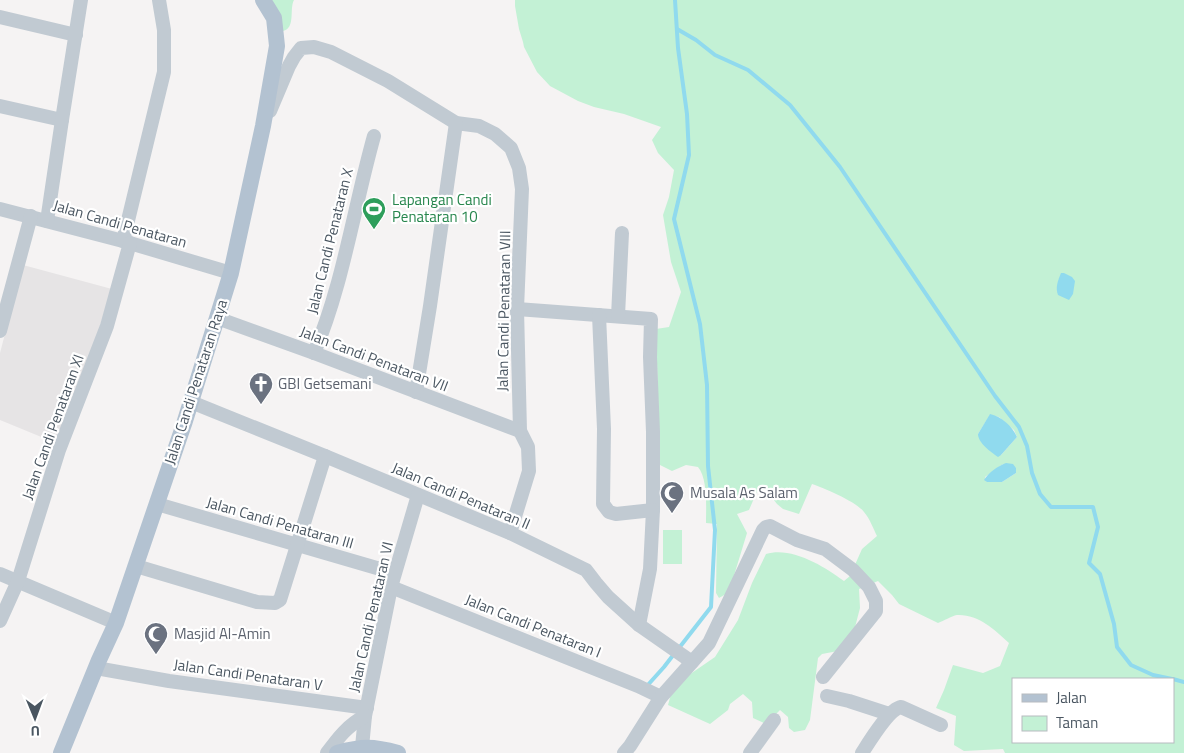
<svg xmlns="http://www.w3.org/2000/svg" width="1184" height="753" viewBox="0 0 1184 753" font-family="'Titillium Web',sans-serif">
  <style>
    .education { fill: #e6e4e5 }
    .green { fill: #c3f1d5; fill-rule: evenodd }
    .water { fill: #90daee }
    .lines { fill: none; stroke-linecap: round; stroke-linejoin: round }
    .stream { stroke: #90daee; stroke-width: 4 }
    .minor { stroke: #c1cad2; stroke-width: 14 }
    .major { stroke: #b3c2d1; stroke-width: 16 }
    .labels { text-anchor: middle; stroke-width: 4.5; stroke-linejoin: round; paint-order: stroke }
    .leisure-label { font-size: 15px; fill: #27864d; stroke: #fff; text-anchor: start }
    .street-label { font-size: 15px; fill: #4a5661; stroke: #fff }
    .worship-label { font-size: 15px; fill: #5b616d; stroke: #fff; text-anchor: start }
  </style>
  <rect width="100%" height="100%" fill="#f5f3f3"/>
  <!-- education -->
  <polygon class="education" points="23,265 112,289 86,369 56,443 0,420 0,353"/>
  <!-- green -->
  <g class="green">
    <path d="M 272,0 L 294,0 C 289,9 296,28 283,31 Z"/>
    <path d="M 515,0 L 1184,0 L 1184,753 L 1005,753 L 1003,749 L 964,751 L 954,745 L 956,716 L 936,708 L 944,690 L 953,665 L 983,673 L 1000,666 L 1009,643 C 994,629 978,614 957,615 C 951,616 944,621 938,623 L 899,604 L 892,595 L 878,581 L 859,589 L 860,608 L 854,631 L 838,651 L 822,654 L 818,658 L 810,720 L 805,730 L 794,732 L 789,728 L 788,717 L 780,710 L 766,724 L 753,718 L 752,702 L 743,694 L 730,704 L 728,710 L 710,724 L 668,705 L 671,694 L 683,679 L 715,657 L 738,620 L 752,583 L 766,554 C 791,546 824,566 844,581 L 850,576 L 862,549 L 877,536 C 873,528 870,519 864,512 C 857,502 824,488 812,484 L 799,514 L 783,509 L 777,504 L 767,491 L 758,489 L 749,510 L 737,514 L 747,533 L 732,582 L 726,594 L 719,598 L 716,593 L 717,524 L 706,523 C 706,507 708,479 698,467 L 686,465 L 672,471 L 660,465 L 656,329 L 669,327 L 681,292 L 671,262 L 663,215 L 669,197 L 674,170 L 658,153 L 652,140 L 661,127 L 624,114 L 594,107 L 578,101 L 550,86 L 537,72 L 524,47 L 523,42 L 519,29 L 515,6 ZM 990,415 L 999,417 L 1014,430 L 1017,437 L 1001,455 L 978,434 ZM 1003,464 L 1016,468 L 1016,473 L 1002,482 L 987,482 L 985,477 ZM 1013,679 L 1173,679 L 1173,742 L 1013,742 Z"/>
    <rect x="663" y="530" width="19" height="34"/>
  </g>
  <!-- water -->
  <g class="water">
    <path d="M 1061,273 L 1064,273 L 1072,277 L 1075,281 L 1073,294 L 1069,300 L 1058,295 C 1055,288 1058,280 1061,273 Z"/>
    <path d="M 990,414 C 1001,416 1013,427 1017,437 L 1001,455 L 998,457 C 991,452 978,443 978,434 Z"/>
    <path d="M 1006,463 L 1013,464 L 1016,468 L 1016,473 L 1002,482 L 987,482 L 984,480 C 988,473 998,466 1006,463 Z"/>
  </g>
  <g class="lines">
    <!-- stream -->
    <g class="stream">
      <polyline points="675,0 678,48 687,114 689,155 674,219 700,324 707,385 708,466 715,530 711,607 679,648"/>
      <polyline points="677,29 696,40 715,55 748,70 790,105 840,167 995,396 1019,427 1027,446 1032,473 1040,494 1051,507 1093,507 1098,527 1089,563 1100,574 1114,624 1117,647 1131,665 1153,675 1172,679"/>
      <polyline points="1173,679 1184,682"/>
      <polyline points="646,687 664,667 674,654"/>
    </g>
    <!-- minor -->
    <g class="minor">
      <polyline points="0,17 76,35"/>
      <polyline points="0,106 62,120"/>
      <polyline points="270,111 289,66 294,57 301,48 314,47 331,52 388,81 456,123 479,126 495,134 511,148 519,168 522,189 517,309 520,431 528,447 529,471 510,533"/>
      <polyline points="0,209 123,241 231,273"/>
      <polyline points="47,221 62,120 81,0"/>
      <polyline points="123,241 164,72 164,30 159,0"/>
      <polyline points="517,309 651,319 650,357 653,432 653,510 650,569 639,625"/>
      <polyline points="599,315 604,429 603,504 609,512 616,514 653,510"/>
      <polyline points="618,316 622,233"/>
      <polyline points="217,318 314,353 520,431"/>
      <polyline points="0,331 31,216"/>
      <path d="M 314,353 C 343,285 354,207 374,136"/>
      <polyline points="416,392 430,306 456,123"/>
      <polyline points="191,402 325,456 510,533 586,570 596,583 608,597 639,625 692,662"/>
      <polyline points="157,504 394,573"/>
      <polyline points="136,566 257,602 275,603 280,600 325,456"/>
      <polyline points="0,574 116,623"/>
      <polyline points="391,587 638,686 661,697"/>
      <polyline points="0,621 18,581 59,450 107,326 130,243"/>
      <polyline points="96,668 169,681 367,708"/>
      <polyline points="827,696 849,701 889,714"/>
      <polyline points="362,747 365,716 391,587 418,495"/>
      <path d="M 327,753 C 338,738 348,725 365,716"/>
      <polyline points="624,753 630,746 661,697 709,643 763,530 766,527 770,526 797,540 825,549 853,570 869,587 876,601 876,611 823,677"/>
      <polyline points="750,753 774,720"/>
      <path d="M 862,753 C 869,742 889,709 901,707 L 941,725"/>
    </g>
    <!-- major -->
    <g class="major">
      <polyline points="61,753 99,660 116,623 184,424 231,273 263,126 277,46 274,18 263,0"/>
      <path d="M 337,753 C 362,746 373,746 398,753"/>
    </g>
  </g>
  <!-- icons -->
  <defs>
    <g id="stadium-pin" transform="scale(1.25)"><path d="M0 17L-7.5 6A9.5 9.5 0 1 1 7.5 6Z" fill="#2e9e5b" stroke="#fff"/><path d="M0-5a6.5 5 0 1 0 0 10a6.5 5 0 1 0 0-10ZM-3.5-1.8h7v3.6h-7Z" fill="#fff"/></g>
    <g id="church-pin" transform="scale(1.25)"><path d="M0 17L-7.5 6A9.5 9.5 0 1 1 7.5 6Z" fill="#6b7280" stroke="#fff"/><path d="M-1.2-6h2.4v3.5h3.3v2.4h-3.3V6h-2.4V-.1h-3.3v-2.4h3.3Z" fill="#fff"/></g>
    <g id="mosque-pin" transform="scale(1.25)"><path d="M0 17L-7.5 6A9.5 9.5 0 1 1 7.5 6Z" fill="#6b7280" stroke="#fff"/><path d="M3.5-4.9A6 6 0 1 0 3.5 4.9A5 5 0 1 1 3.5-4.9Z" fill="#fff"/></g>
  </defs>
  <g fill-rule="evenodd">
    <use href="#stadium-pin" x="374" y="209"/>
    <use href="#church-pin" x="261" y="384"/>
    <use href="#mosque-pin" x="672" y="493"/>
    <use href="#mosque-pin" x="156" y="634"/>
  </g>
  <g class="labels">
    <!-- leisure labels -->
    <g class="leisure-label">
      <text x="392" y="205">Lapangan Candi<tspan x="392" dy="17">Penataran 10</tspan></text>
    </g>
    <!-- street labels -->
    <g class="street-label">
      <text transform="translate(120 224) rotate(16)" y="5">Jalan Candi Penataran</text>
      <text transform="translate(330 241) rotate(-76)" y="5">Jalan Candi Penataran X</text>
      <text transform="translate(504 311) rotate(-89)" y="5">Jalan Candi Penataran VIII</text>
      <text transform="translate(374 359) rotate(21)" y="5">Jalan Candi Penataran VII</text>
      <text transform="translate(196 382) rotate(-72)" y="5">Jalan Candi Penataran Raya</text>
      <text transform="translate(53 427) rotate(-70)" y="5">Jalan Candi Penataran XI</text>
      <text transform="translate(461 496) rotate(23)" y="5">Jalan Candi Penataran II</text>
      <text transform="translate(280 523) rotate(16)" y="5">Jalan Candi Penataran III</text>
      <text transform="translate(371 617) rotate(-77)" y="5">Jalan Candi Penataran VI</text>
      <text transform="translate(533 626) rotate(22)" y="5">Jalan Candi Penataran I</text>
      <text transform="translate(248 675) rotate(8)" y="5">Jalan Candi Penataran V</text>
    </g>
    <!-- worship labels -->
    <g class="worship-label">
      <text x="278" y="389">GBI Getsemani</text>
      <text x="690" y="498">Musala As Salam</text>
      <text x="174" y="639">Masjid Al-Amin</text>
    </g>
  </g>
  <!-- legend -->
  <rect x="1012" y="678" width="162" height="65" fill="#ffffff" stroke="#b7bbc0"/>
  <rect x="1022" y="694" width="25" height="8" fill="#b3c2d1" stroke="#b7bbc0"/>
  <text x="1056" y="703" font-size="15" fill="#4a5661">Jalan</text>
  <rect x="1022" y="716" width="25" height="15" fill="#c3f1d5" stroke="#b7bbc0"/>
  <text x="1056" y="728" font-size="15" fill="#4a5661">Taman</text>
  <!-- north arrow -->
  <g transform="translate(35 718) rotate(179)" stroke="#ffffff" stroke-width="4" paint-order="stroke">
  <path d="M0-4L9 19L0 12L-9 19Z" fill="#4a5661"/>
  <text y="-8" font-size="14" font-weight="bold" text-anchor="middle" fill="#4a5661">U</text>
  </g>
</svg>
